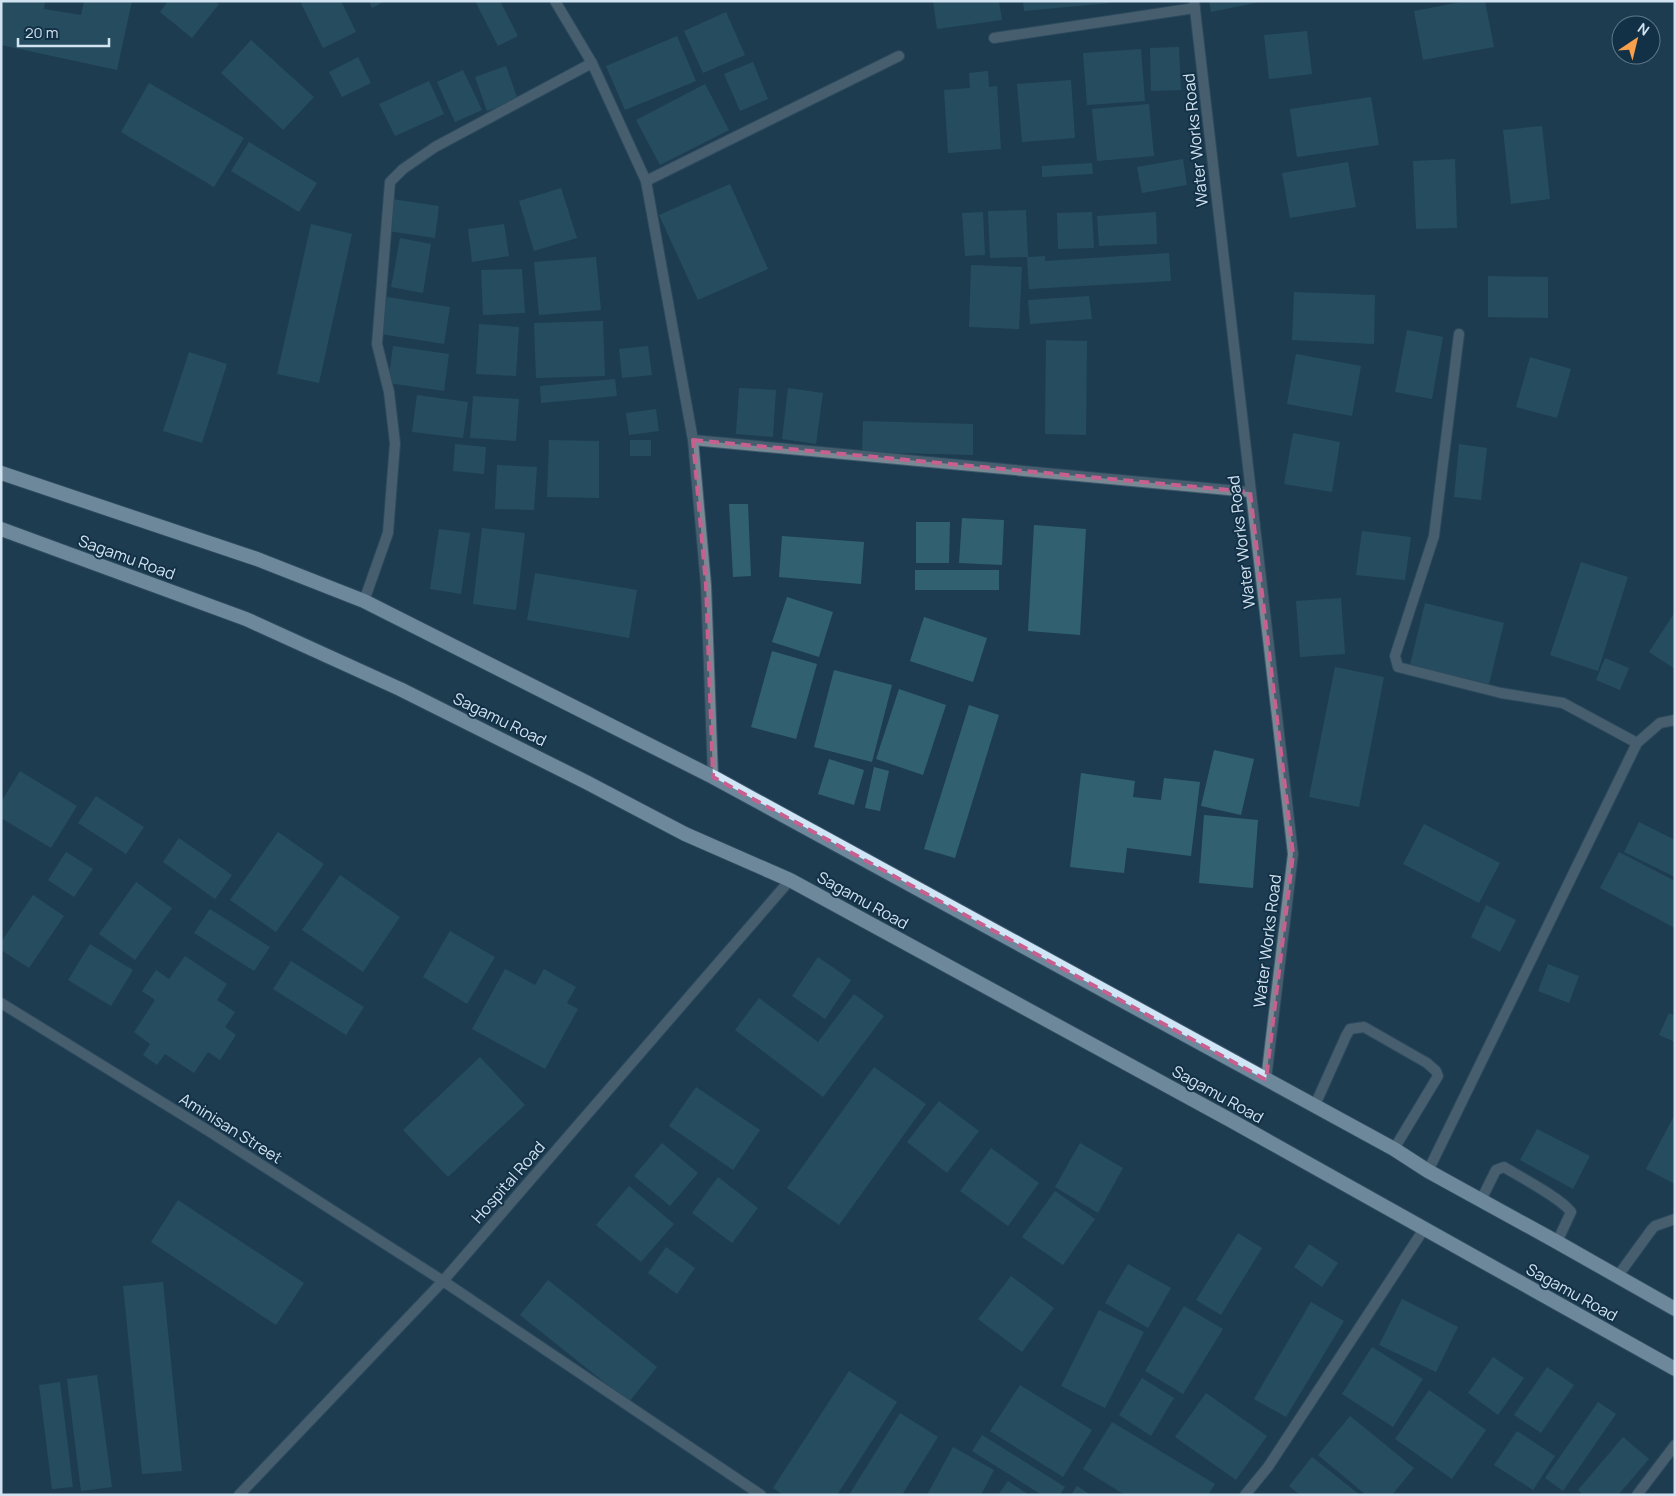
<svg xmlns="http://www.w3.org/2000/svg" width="1676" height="1496" viewBox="0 0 1676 1496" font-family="Manrope,sans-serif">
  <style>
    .building { fill: #316171 }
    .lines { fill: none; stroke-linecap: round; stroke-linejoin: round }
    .service-casing { stroke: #3e5a6e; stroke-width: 12 }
    .minor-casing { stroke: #3e5a6e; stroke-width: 12 }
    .trunk-casing { stroke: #3e5a6e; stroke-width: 16 }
    .service { stroke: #7a8893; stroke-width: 10 }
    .minor { stroke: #7a8893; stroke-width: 10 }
    .trunk { stroke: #d0e5f6; stroke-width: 14 }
    .marked { fill: none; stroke: #c75f8f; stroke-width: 4; stroke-dasharray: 10 6; stroke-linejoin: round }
    .labels { text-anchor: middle; stroke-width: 4; stroke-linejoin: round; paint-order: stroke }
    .street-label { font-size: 16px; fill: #d1e2f0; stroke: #133146 }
  </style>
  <rect width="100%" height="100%" fill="#1e3c51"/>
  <!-- building -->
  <g class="building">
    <polygon points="1,1 45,1 44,9 81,15 84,1 132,1 117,70 1,45"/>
    <polygon points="168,1 215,1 219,4 192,38 160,12"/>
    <polygon points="300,1 341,1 356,32 323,48"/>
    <polygon points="369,1 385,1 372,8"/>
    <polygon points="475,1 500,1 518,36 498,46"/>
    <polygon points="933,1 999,1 1002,20 937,29"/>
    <polygon points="1023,1 1110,1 1110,3 1024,11"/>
    <polygon points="1209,1 1260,1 1260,2 1211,12"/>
    <polygon points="1466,1 1485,1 1494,47 1423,60 1414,11"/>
    <polygon points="726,12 745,55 703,73 684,31"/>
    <polygon points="1307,31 1312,74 1269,79 1264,35"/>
    <polygon points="677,36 696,81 625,110 606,66"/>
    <polygon points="251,40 314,97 283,130 221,73"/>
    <polygon points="1179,47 1181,90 1151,91 1150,48"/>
    <polygon points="1141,49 1145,101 1087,105 1083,53"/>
    <polygon points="358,57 371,83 342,97 329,72"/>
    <polygon points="753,62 768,99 740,111 724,74"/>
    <polygon points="506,66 518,100 487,111 475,77"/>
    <polygon points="463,70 482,110 455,122 437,82"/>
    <polygon points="988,71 989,87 997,86 1001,149 948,153 944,90 970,88 969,73"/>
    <polygon points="1071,80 1075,138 1022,142 1017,84"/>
    <polygon points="429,81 444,114 395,136 379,104"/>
    <polygon points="149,83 244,138 214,187 121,132"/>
    <polygon points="705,84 729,130 660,165 636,120"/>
    <polygon points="1371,97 1379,145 1297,157 1290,109"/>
    <polygon points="1149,104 1154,156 1097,161 1092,109"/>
    <polygon points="1542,126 1550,199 1511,204 1503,130"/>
    <polygon points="249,142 317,183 299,212 231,171"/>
    <polygon points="1183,159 1187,185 1142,193 1137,167"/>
    <polygon points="1455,159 1457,228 1416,229 1413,161"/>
    <polygon points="1348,162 1356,207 1290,218 1282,173"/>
    <polygon points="1092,163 1093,174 1042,177 1042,166"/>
    <polygon points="730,184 768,269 698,300 659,215"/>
    <polygon points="561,188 577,238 534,251 519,201"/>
    <polygon points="392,199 439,206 435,238 388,231"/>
    <polygon points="1026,210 1028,257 990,258 988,211"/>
    <polygon points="983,212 985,255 965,256 962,213"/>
    <polygon points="1092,212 1094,248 1058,249 1057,213"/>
    <polygon points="1156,212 1157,244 1099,246 1097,216"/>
    <polygon points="311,224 352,234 319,383 277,374"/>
    <polygon points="504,224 509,256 472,262 468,229"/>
    <polygon points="400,238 431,244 423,293 391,287"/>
    <polygon points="1169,253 1171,281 1029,289 1027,257 1045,256 1045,261"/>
    <polygon points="596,257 601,310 539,315 534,262"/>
    <polygon points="971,265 1022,267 1019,329 969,327"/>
    <polygon points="522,269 525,313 483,315 481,270"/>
    <polygon points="1488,276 1548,277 1548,318 1488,317"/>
    <polygon points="1294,292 1375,295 1374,344 1292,340"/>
    <polygon points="1089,296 1092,319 1030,324 1028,300"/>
    <polygon points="387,297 450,307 444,344 381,334"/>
    <polygon points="603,321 605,376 536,378 534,323"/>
    <polygon points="479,324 519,327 516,376 476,374"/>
    <polygon points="1407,330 1443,337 1432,399 1395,392"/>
    <polygon points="1046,340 1087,341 1086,435 1045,434"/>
    <polygon points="393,346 449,354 444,391 388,383"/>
    <polygon points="648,346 652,375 622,378 619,349"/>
    <polygon points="189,352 227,364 202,443 163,431"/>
    <polygon points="1296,354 1361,366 1352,416 1287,404"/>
    <polygon points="1530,357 1571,369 1557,418 1516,407"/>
    <polygon points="615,379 617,396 541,403 540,386"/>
    <polygon points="739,388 776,390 773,437 736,434"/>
    <polygon points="788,388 823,393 816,444 782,439"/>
    <polygon points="417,395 468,402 463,438 412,432"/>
    <polygon points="473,396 519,399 516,441 470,438"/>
    <polygon points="656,409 659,431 629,435 626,413"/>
    <polygon points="863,421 973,424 973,455 862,452"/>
    <polygon points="1293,433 1340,442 1332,492 1284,484"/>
    <polygon points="549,440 599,441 599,498 547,497"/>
    <rect x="630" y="440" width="21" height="16"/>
    <polygon points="455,444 486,447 484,474 453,471"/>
    <polygon points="1459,444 1487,448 1481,500 1454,497"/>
    <polygon points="497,465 537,467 534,510 495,509"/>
    <polygon points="729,504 748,504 751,576 733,577"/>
    <polygon points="962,518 1004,520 1002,565 959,563"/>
    <polygon points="916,522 950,522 949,563 916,563"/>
    <polygon points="1034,525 1086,529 1080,635 1028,631"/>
    <polygon points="482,528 525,533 516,610 473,604"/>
    <polygon points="439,529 470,533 461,594 430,589"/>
    <polygon points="1362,531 1411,537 1405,580 1356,575"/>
    <polygon points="782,536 864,542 861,584 779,577"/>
    <polygon points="1581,562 1628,577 1598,671 1550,655"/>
    <rect x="915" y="570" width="84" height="20"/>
    <polygon points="535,573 637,590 629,638 527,620"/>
    <polygon points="787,597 833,612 819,657 772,642"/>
    <polygon points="1341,598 1345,654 1300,657 1296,601"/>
    <polygon points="1425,603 1504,623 1489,684 1410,665"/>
    <polygon points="1675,612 1675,669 1649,652"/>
    <polygon points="924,617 987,638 973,682 910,661"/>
    <polygon points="772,651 817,664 796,739 751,727"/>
    <polygon points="1605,658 1629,668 1620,690 1596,680"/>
    <polygon points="1335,667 1384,677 1359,807 1309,797"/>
    <polygon points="834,670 892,685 872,762 814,747"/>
    <polygon points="899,689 946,705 923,775 876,759"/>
    <polygon points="969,705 999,715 955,858 924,849"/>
    <polygon points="1214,750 1254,759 1241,815 1201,806"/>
    <polygon points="829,759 864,770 854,805 818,794"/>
    <polygon points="874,767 889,771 880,811 865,808"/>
    <polygon points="20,771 77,806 51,848 1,818 1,802"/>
    <polygon points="1081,773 1135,781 1133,797 1161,800 1164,778 1200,782 1191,856 1127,848 1124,873 1070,867"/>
    <polygon points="96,796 144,827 126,854 78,823"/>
    <polygon points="1204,815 1258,820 1253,888 1199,883"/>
    <polygon points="1639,822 1675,840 1675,877 1624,852"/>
    <polygon points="1424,824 1500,863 1479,903 1403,864"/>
    <polygon points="278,832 324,864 276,932 230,900"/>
    <polygon points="179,838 232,875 215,899 163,862"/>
    <polygon points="66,852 93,869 74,897 48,880"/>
    <polygon points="1619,852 1675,881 1675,928 1600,888"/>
    <polygon points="340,875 400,917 363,972 302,930"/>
    <polygon points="136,882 172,908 135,960 99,934"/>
    <polygon points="33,895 64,916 29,968 1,950 1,942"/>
    <polygon points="1486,905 1516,920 1500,952 1471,937"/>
    <polygon points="210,909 270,947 254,971 194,933"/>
    <polygon points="450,931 495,957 467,1004 423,977"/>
    <polygon points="90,944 133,970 111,1006 68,980"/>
    <polygon points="185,956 227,984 217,1000 235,1012 225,1027 236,1035 220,1060 208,1052 194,1073 165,1054 157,1065 143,1055 150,1044 134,1032 155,1000 142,991 156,970 169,979"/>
    <polygon points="818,957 851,980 825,1019 792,996"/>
    <polygon points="291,961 364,1007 346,1035 273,989"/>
    <polygon points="1548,964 1579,976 1569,1003 1538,991"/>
    <polygon points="505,969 535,985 544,969 576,987 567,1003 578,1009 545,1069 472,1029"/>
    <polygon points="854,994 884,1016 823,1097 735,1030 759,998 818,1042"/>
    <polygon points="1669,1013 1675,1016 1675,1042 1659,1035"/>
    <polygon points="480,1057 525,1105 448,1177 403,1130"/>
    <polygon points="874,1067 926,1104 839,1225 787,1188"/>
    <polygon points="696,1087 760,1130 733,1170 669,1126"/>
    <polygon points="939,1101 979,1131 947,1173 907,1142"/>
    <polygon points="1675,1114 1675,1184 1646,1169"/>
    <polygon points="1537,1129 1590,1156 1573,1189 1520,1160"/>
    <polygon points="662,1143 698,1173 670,1206 634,1176"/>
    <polygon points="1080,1143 1123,1168 1098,1213 1055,1187"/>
    <polygon points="991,1148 1039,1183 1008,1226 960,1191"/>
    <polygon points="718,1177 758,1208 732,1243 692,1213"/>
    <polygon points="629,1186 674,1224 641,1262 596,1225"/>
    <polygon points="1055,1191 1095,1219 1063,1265 1022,1237"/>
    <polygon points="178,1200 304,1283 276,1325 151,1242"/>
    <polygon points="1238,1233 1262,1248 1221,1315 1196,1300"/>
    <polygon points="1309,1244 1338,1263 1322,1287 1294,1267"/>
    <polygon points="666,1247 695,1268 677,1294 648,1273"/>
    <polygon points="1128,1264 1171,1288 1148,1328 1105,1303"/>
    <polygon points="1011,1276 1054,1308 1022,1352 978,1319"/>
    <polygon points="548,1280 657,1367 629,1402 520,1315"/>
    <polygon points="163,1282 182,1471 142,1474 123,1286"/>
    <polygon points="1402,1299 1458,1327 1436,1372 1379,1345"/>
    <polygon points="1311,1302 1344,1321 1286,1417 1254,1399"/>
    <polygon points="1184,1306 1223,1329 1183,1394 1145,1371"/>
    <polygon points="1099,1310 1144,1332 1105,1408 1061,1386"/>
    <polygon points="1372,1347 1423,1379 1393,1427 1342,1394"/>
    <polygon points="1493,1357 1524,1378 1498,1415 1468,1393"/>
    <polygon points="1547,1367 1574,1385 1541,1433 1514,1415"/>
    <polygon points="849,1371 897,1402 837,1495 783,1495 773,1488"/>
    <polygon points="97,1375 112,1487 81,1491 67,1379"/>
    <polygon points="1142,1378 1174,1398 1151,1436 1119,1415"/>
    <polygon points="60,1382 73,1487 52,1489 39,1385"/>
    <polygon points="1020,1385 1092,1430 1063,1477 990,1431"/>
    <polygon points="1429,1390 1486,1430 1452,1479 1395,1439"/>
    <polygon points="1206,1393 1267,1436 1236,1480 1175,1437"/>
    <polygon points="1598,1402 1616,1414 1563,1491 1545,1478"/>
    <polygon points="900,1413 938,1437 902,1495 849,1495"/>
    <polygon points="1350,1416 1414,1468 1392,1495 1366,1495 1318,1455"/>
    <polygon points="1112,1422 1215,1484 1208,1495 1125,1495 1083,1469"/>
    <polygon points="1517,1431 1555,1456 1533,1490 1494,1465"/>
    <polygon points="982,1435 1065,1487 1060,1495 1042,1495 972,1451"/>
    <polygon points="1623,1437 1649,1459 1618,1495 1583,1495 1578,1490"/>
    <polygon points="953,1447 994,1470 981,1495 927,1495"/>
    <polygon points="1312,1457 1360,1495 1300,1495 1289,1486"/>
    <polygon points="1008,1481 1029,1495 998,1495"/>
    <polygon points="1077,1486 1091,1495 1071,1495"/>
  </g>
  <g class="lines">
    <!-- service casing -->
    <g class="service-casing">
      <g id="service">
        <polyline points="1315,1105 1346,1036 1350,1029 1364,1027 1427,1063 1436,1071 1438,1076 1394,1149"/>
        <path d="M 1481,1200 L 1496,1170 L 1504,1167 C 1520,1177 1561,1198 1571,1212 L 1557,1242"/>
        <polyline points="1617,1277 1652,1229 1655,1226 1675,1219"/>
      </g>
    </g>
    <!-- minor casing -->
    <g class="minor-casing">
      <g id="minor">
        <polyline points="555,1 592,63 646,181 693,440 706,585 713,777"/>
        <polyline points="1194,1 1293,854 1266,1080"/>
        <polyline points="994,38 1195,8"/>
        <polyline points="646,181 899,56"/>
        <polyline points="1459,334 1434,536 1395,656 1398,667 1501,693 1563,703 1637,743"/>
        <polyline points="693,440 1250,492"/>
        <polyline points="364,601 388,533 395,443 389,392 377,344 390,182 403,169 435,147 592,63"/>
        <polyline points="1,1003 207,1130 443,1281 761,1495"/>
        <polyline points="1428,1171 1637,743 1660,723 1675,720"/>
        <polyline points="239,1495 443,1281 790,880"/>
        <polyline points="1245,1495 1268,1467 1424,1229"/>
        <polyline points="1637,1495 1675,1445"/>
      </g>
    </g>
    <!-- trunk casing -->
    <g class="trunk-casing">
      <g id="trunk">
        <polyline points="1,473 257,559 364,601 713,777 1394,1149 1428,1171 1557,1242 1675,1309"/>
        <polyline points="1,529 246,619 400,689 586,782 685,834 790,880 1232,1121 1675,1369"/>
      </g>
    </g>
    <!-- service -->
    <use href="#service" class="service"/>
    <!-- minor -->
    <use href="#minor" class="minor"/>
    <!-- trunk -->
    <use href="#trunk" class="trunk"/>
  </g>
  <!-- marked area -->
  <path d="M0 0H1676V1496H0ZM 693,440 L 1250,492 L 1293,854 L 1266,1080 L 713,777 L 706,585 Z" fill="#1e3c51" fill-opacity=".55" fill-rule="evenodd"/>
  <path class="marked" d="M 693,440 L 1250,492 L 1293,854 L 1266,1080 L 713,777 L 706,585 Z"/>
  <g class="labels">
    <!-- street labels -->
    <g class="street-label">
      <text transform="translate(1195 140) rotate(-96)" y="6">Water Works Road</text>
      <text transform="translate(1241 542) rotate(-97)" y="6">Water Works Road</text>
      <text transform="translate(127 557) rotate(20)" y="6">Sagamu Road</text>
      <text transform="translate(500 719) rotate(26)" y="6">Sagamu Road</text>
      <text transform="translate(863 900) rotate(29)" y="6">Sagamu Road</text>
      <text transform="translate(1267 941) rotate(-83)" y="6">Water Works Road</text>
      <text transform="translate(1218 1094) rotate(29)" y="6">Sagamu Road</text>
      <text transform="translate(231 1128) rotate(32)" y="6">Aminisan Street</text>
      <text transform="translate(508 1182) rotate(-49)" y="6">Hospital Road</text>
      <text transform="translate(1572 1292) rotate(29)" y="6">Sagamu Road</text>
    </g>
  </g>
  <!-- border -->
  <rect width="1676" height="1496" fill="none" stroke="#d1e2f0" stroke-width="5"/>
  <!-- north arrow -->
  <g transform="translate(1636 40) rotate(35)"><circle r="24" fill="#133146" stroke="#5f788a"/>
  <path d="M0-4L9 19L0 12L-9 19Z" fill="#f9a04c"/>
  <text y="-8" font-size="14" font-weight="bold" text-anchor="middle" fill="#d1e2f0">N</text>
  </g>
  <!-- scale -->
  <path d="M18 38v8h91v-8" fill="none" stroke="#d1e2f0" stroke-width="2.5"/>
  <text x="25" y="38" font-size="15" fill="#d1e2f0" stroke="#133146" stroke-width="4" paint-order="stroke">20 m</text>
</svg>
